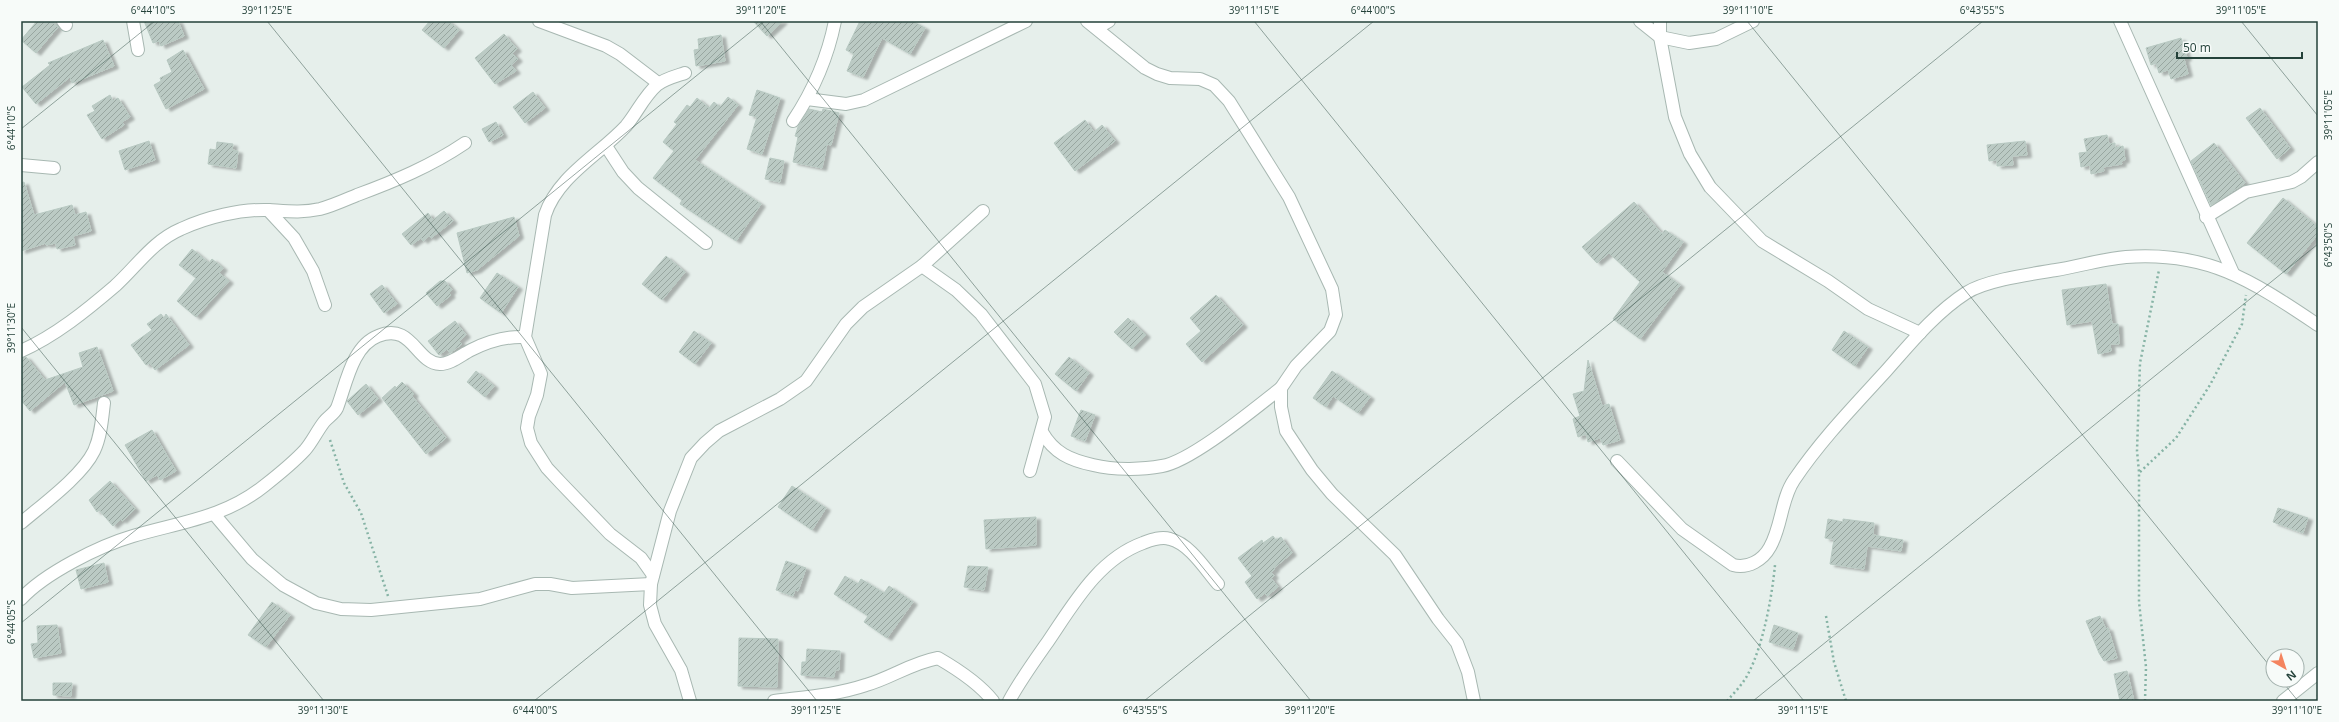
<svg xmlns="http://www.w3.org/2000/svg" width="2339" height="722" viewBox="0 0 2339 722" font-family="'Open Sans',sans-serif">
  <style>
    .building { fill: url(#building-hatch); stroke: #b8c9c2; filter: url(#shadow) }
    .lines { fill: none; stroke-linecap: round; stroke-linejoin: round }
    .minor-casing { stroke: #a8b8b2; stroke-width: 14 }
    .path { stroke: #86b3a5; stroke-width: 2.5; stroke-dasharray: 2 3; stroke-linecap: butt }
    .minor { stroke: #fff; stroke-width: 12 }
    .ticks { fill: none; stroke: #24423a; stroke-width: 1; stroke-opacity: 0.45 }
    .neatline { fill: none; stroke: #24423a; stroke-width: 1.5 }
    .ticks-label { font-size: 10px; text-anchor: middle; fill: #24423a }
  </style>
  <defs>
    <pattern id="building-hatch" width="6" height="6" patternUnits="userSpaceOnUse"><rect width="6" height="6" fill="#bbcac4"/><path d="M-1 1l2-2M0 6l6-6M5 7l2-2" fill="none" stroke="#98a6a0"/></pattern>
    <filter id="shadow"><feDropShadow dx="4.5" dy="2.5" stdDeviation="1" flood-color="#0004"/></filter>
  </defs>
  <rect width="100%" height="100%" fill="#e6efeb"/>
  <!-- building -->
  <g class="building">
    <polygon points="37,21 52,21 58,27 36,53 21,40"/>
    <polygon points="144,21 178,21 184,36 161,46 159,41 153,43"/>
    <polygon points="430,21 448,21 459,30 444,48 422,30"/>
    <polygon points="753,21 783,21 767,36"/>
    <polygon points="860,21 912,21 925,28 910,54 882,38 863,77 847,71 854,54 846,50"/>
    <polygon points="504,34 517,49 512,53 518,59 511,65 516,71 495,84 475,58"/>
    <polygon points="721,35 725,61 696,66 694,50 699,49 698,39"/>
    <polygon points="2181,38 2187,58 2184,59 2188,74 2171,79 2168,70 2159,73 2156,63 2151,65 2146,48"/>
    <polygon points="103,40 114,66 72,83 70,77 36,104 22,87 50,65 48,63"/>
    <polygon points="183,50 204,89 166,109 154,85 161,81 160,78 172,72 167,60"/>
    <polygon points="757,90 780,98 762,154 747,149 757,117 749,115"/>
    <polygon points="533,92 545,108 525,123 513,107"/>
    <polygon points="110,95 113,101 118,98 130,117 122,122 124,125 102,139 87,115 95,111 92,106"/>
    <polygon points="728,97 738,105 695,160 761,204 736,241 680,204 682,200 653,178 674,151 663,142 677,124 674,122 687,105 690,107 697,98 709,108 714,102 720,107"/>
    <polygon points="2260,108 2290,148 2277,159 2246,118"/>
    <polygon points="809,109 822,112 823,109 839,113 831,145 827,144 822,168 793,162 798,137 795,136 798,127"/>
    <polygon points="1085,120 1094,132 1102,125 1115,141 1075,171 1054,143"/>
    <polygon points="496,122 503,135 489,142 482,129"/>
    <polygon points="2107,135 2109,144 2115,143 2115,148 2123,146 2125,160 2121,161 2122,164 2103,167 2104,171 2091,174 2090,165 2081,167 2079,153 2087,152 2084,139"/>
    <polygon points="149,141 155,160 125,170 119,151"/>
    <polygon points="2025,141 2027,155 2012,156 2013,165 1997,166 1997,160 1989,161 1987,145"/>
    <polygon points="217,142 233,144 232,150 238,151 236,168 208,164 210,149 216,150"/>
    <polygon points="2214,143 2245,183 2211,205 2191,161"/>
    <polygon points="770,158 784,161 780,182 765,179"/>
    <polygon points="24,182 34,215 72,205 75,215 86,212 91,231 73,236 75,245 57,249 56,243 46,245 46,243 21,251 21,183"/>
    <polygon points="2283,198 2318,227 2318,234 2286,274 2247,243"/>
    <polygon points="1634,202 1662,234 1665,230 1683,242 1662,272 1680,285 1640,339 1613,319 1640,282 1609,253 1597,263 1582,247"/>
    <polygon points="444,211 453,221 431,238 429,236 423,241 421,238 411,245 402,234 428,213 433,220"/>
    <polygon points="514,217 519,236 477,270 467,273 457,233"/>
    <polygon points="192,249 209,263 212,259 223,268 219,273 229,281 196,317 177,301 196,278 179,265"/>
    <polygon points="666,256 685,272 662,300 642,284"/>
    <polygon points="497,273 518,287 501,313 480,298"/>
    <polygon points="440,281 445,281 452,290 449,293 451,295 437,306 426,293"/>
    <polygon points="2106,284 2112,324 2118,324 2119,344 2110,344 2111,351 2098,354 2092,321 2067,325 2062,290"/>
    <polygon points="382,285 397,304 384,313 370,294"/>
    <polygon points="1216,295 1243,325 1202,362 1186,344 1201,331 1190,318"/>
    <polygon points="161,314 164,318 166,314 189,345 155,370 150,363 146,365 131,345 152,330 147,324"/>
    <polygon points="1128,318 1146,335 1132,349 1114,332"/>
    <polygon points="455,321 466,335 459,341 462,344 450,353 447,349 439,355 428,341"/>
    <polygon points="694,331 711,343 695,364 679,352"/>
    <polygon points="1844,331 1868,347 1855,366 1832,350"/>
    <polygon points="97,347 113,391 74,405 65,382 30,411 21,400 21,358 26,357 45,380 83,367 79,353"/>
    <polygon points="1069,357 1089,373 1076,391 1055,374"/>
    <polygon points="1588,360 1602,406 1609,404 1620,440 1603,445 1600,438 1588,442 1586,434 1578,437 1573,419 1580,416 1573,394 1584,391"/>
    <polygon points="476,371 494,386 485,397 467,382"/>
    <polygon points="1332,371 1370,397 1358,413 1333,396 1326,407 1313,398"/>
    <polygon points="402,382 414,394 412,396 446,438 426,454 382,398 395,386 396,388"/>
    <polygon points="366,384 378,399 358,415 347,401"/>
    <polygon points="1081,410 1095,415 1085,441 1071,436"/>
    <polygon points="152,430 176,471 160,480 157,475 146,481 125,445"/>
    <polygon points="110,481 135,509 122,521 121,519 113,526 99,510 97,512 89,500"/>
    <polygon points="792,486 826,508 812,530 778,507"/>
    <polygon points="2278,508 2308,518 2303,533 2273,522"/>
    <polygon points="1036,517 1036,545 986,549 984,520"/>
    <polygon points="1828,519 1843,522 1843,519 1874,523 1873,535 1903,540 1901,551 1867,546 1864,569 1830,564 1834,539 1825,538"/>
    <polygon points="1273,536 1276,540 1281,537 1292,553 1274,568 1275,569 1271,572 1274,576 1271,578 1278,587 1267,596 1265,593 1257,599 1245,582 1252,576 1238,558 1262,540 1263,543"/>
    <polygon points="786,561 806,568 798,591 795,590 793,596 776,590"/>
    <polygon points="104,563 108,582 81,589 76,570"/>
    <polygon points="968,566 988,567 984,590 964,587"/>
    <polygon points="845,576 858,584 861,579 884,593 889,586 913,602 887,638 864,622 868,616 834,594"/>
    <polygon points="272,602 290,615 266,647 248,635"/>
    <polygon points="2100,616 2106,629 2108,628 2117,658 2104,661 2099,653 2086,621"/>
    <polygon points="57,625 61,653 34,658 31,644 38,643 37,626"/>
    <polygon points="1774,625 1798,633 1793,649 1769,642"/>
    <polygon points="739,638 778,639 777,687 738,686"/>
    <polygon points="807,649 840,651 839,670 835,670 834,677 801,675 802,662 806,662"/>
    <polygon points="2127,671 2134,701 2120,701 2114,674"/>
    <polygon points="53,683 72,683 71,696 53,695"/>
  </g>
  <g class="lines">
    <!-- minor casing -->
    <g class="minor-casing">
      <g id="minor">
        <polyline points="63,21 66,25"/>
        <polyline points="133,21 138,50"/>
        <polyline points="539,21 606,46 620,54 658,83"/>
        <polyline points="1087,21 1145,68 1157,74 1170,78 1200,79 1214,85 1229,101 1289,197 1332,289 1336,315 1330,331 1296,366 1281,388 1281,407 1286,431 1312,470 1332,494 1395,555 1438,619 1457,643 1468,672 1474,701"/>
        <polyline points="1640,21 1660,37 1689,43 1716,39 1753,21"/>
        <polyline points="1660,21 1660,37 1675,117 1690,154 1710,187 1762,241 1828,281 1868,309 1920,333"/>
        <polyline points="2120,21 2233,273"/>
        <polyline points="1097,28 1109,21"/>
        <polyline points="807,99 846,104 864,100 1026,21"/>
        <path d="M 793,121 C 813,91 828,56 835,21"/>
        <polyline points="606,146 623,172 638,188 706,243"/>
        <polyline points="21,165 54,168"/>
        <polyline points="268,210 294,238 313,271 325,305"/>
        <polyline points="2206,217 2246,192 2292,182 2301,177 2318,162"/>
        <polyline points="922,266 956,290 981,314 1035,384 1045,417 1030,471"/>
        <path d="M 21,351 C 55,336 87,310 115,286 C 137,266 153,241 181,229 C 207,217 240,209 269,210 C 286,211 302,213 320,209 C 332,206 345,200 357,195 C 395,181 431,166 465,143"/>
        <path d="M 1042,432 C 1054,453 1070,460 1093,465 C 1114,470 1141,470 1162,466 C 1192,461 1255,408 1281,388"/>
        <path d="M 1617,461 L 1682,529 L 1733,565 C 1748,569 1763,560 1770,547 C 1782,526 1781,499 1794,480 C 1821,440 1854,406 1886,371 C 1910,344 1935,313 1966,293 C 1986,280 2032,274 2056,270 C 2079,266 2103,259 2126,257 C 2209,251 2252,281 2318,325"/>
        <polyline points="214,514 252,559 283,585 316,603 341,609 371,610 480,599 535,584 550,584 572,588 651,584"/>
        <path d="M 21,523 C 42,505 82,476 94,451 C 101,436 102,419 104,403"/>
        <path d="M 653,575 L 641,558 L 610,534 L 561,483 L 547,468 L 531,443 L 527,428 L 529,416 L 537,395 L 541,374 L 525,337 L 545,215 C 558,176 599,155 626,126 C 637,113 644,96 657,85 C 664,79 676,76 685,73"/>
        <path d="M 21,599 C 45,573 99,546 133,536 C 180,522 224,518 264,486 C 278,475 293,463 305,450 C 312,442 317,431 324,422 C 328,417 334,414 337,408 C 346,385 352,346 378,336 C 412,322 416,363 440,364 C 451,364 461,355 471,350 C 489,341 505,336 525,337"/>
        <polyline points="690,701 681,670 655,624 650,605 651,584 670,511 691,458 705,443 719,431 780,399 806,381 846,324 863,307 922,266 983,211"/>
        <path d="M 774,701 C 805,697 836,695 866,685 C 891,678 911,663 938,658 C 957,669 979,683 993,701"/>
        <path d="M 1009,701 C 1021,679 1035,660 1049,640 C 1074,603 1099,559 1143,543 C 1151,540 1161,536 1170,539 C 1190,544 1205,569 1218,584"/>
        <polyline points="2283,701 2318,673"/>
      </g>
    </g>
    <!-- path -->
    <g class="path">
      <polyline points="330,440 344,483 361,513 388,596"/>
      <polyline points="2140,472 2176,438 2210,385 2242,324 2246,295"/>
      <polyline points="1826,616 1834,662 1846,701"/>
      <path d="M 1727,701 C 1734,693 1743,684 1748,674 C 1763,646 1772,597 1775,565"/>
      <polyline points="2145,701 2146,667 2139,602 2139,472 2137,451 2140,363 2159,270"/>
      <polyline points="2317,701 2318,695"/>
    </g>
    <!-- minor -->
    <use href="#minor" class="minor"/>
  </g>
  <!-- ticks -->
  <path class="ticks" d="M 267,21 L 817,701M 760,21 L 1311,701M 1254,21 L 1804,701M 1747,21 L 2273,670M 2241,21 L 2318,116M 21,129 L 155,21M 21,327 L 324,701M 21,623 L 764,21M 2281,680 L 2298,701M 534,701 L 1374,21M 1144,701 L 1983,21M 1753,701 L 2318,244"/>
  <!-- border -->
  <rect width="2339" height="722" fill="none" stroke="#f7fbf9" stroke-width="44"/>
  <!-- north arrow -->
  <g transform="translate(2285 668) rotate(141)"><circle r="19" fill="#f7fbf9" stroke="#a3b1ad"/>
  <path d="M0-3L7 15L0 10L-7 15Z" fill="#f4845f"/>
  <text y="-6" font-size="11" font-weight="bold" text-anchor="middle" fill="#24423a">N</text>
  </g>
  <!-- scale -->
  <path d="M2177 52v6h125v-6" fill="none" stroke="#24423a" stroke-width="2"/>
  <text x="2183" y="52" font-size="12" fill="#24423a" stroke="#f7fbf9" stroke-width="3" paint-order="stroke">50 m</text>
  <rect x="22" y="22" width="2295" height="678" class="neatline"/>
  <g class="ticks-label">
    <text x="153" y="14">6°44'10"S</text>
    <text x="267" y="14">39°11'25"E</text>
    <text x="761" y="14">39°11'20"E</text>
    <text x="1254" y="14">39°11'15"E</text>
    <text x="1373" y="14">6°44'00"S</text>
    <text x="1748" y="14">39°11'10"E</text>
    <text x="1982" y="14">6°43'55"S</text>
    <text x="2241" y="14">39°11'05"E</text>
    <text transform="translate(2328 115) rotate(-90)" y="4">39°11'05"E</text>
    <text transform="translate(11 128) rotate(-90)" y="4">6°44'10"S</text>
    <text transform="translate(2328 245) rotate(-90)" y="4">6°43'50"S</text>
    <text transform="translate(11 328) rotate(-90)" y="4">39°11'30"E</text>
    <text transform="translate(11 622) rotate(-90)" y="4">6°44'05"S</text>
    <text x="323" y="714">39°11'30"E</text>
    <text x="535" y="714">6°44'00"S</text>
    <text x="816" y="714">39°11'25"E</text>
    <text x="1145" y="714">6°43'55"S</text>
    <text x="1310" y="714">39°11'20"E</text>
    <text x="1803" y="714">39°11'15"E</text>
    <text x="2297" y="714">39°11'10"E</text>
  </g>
</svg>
